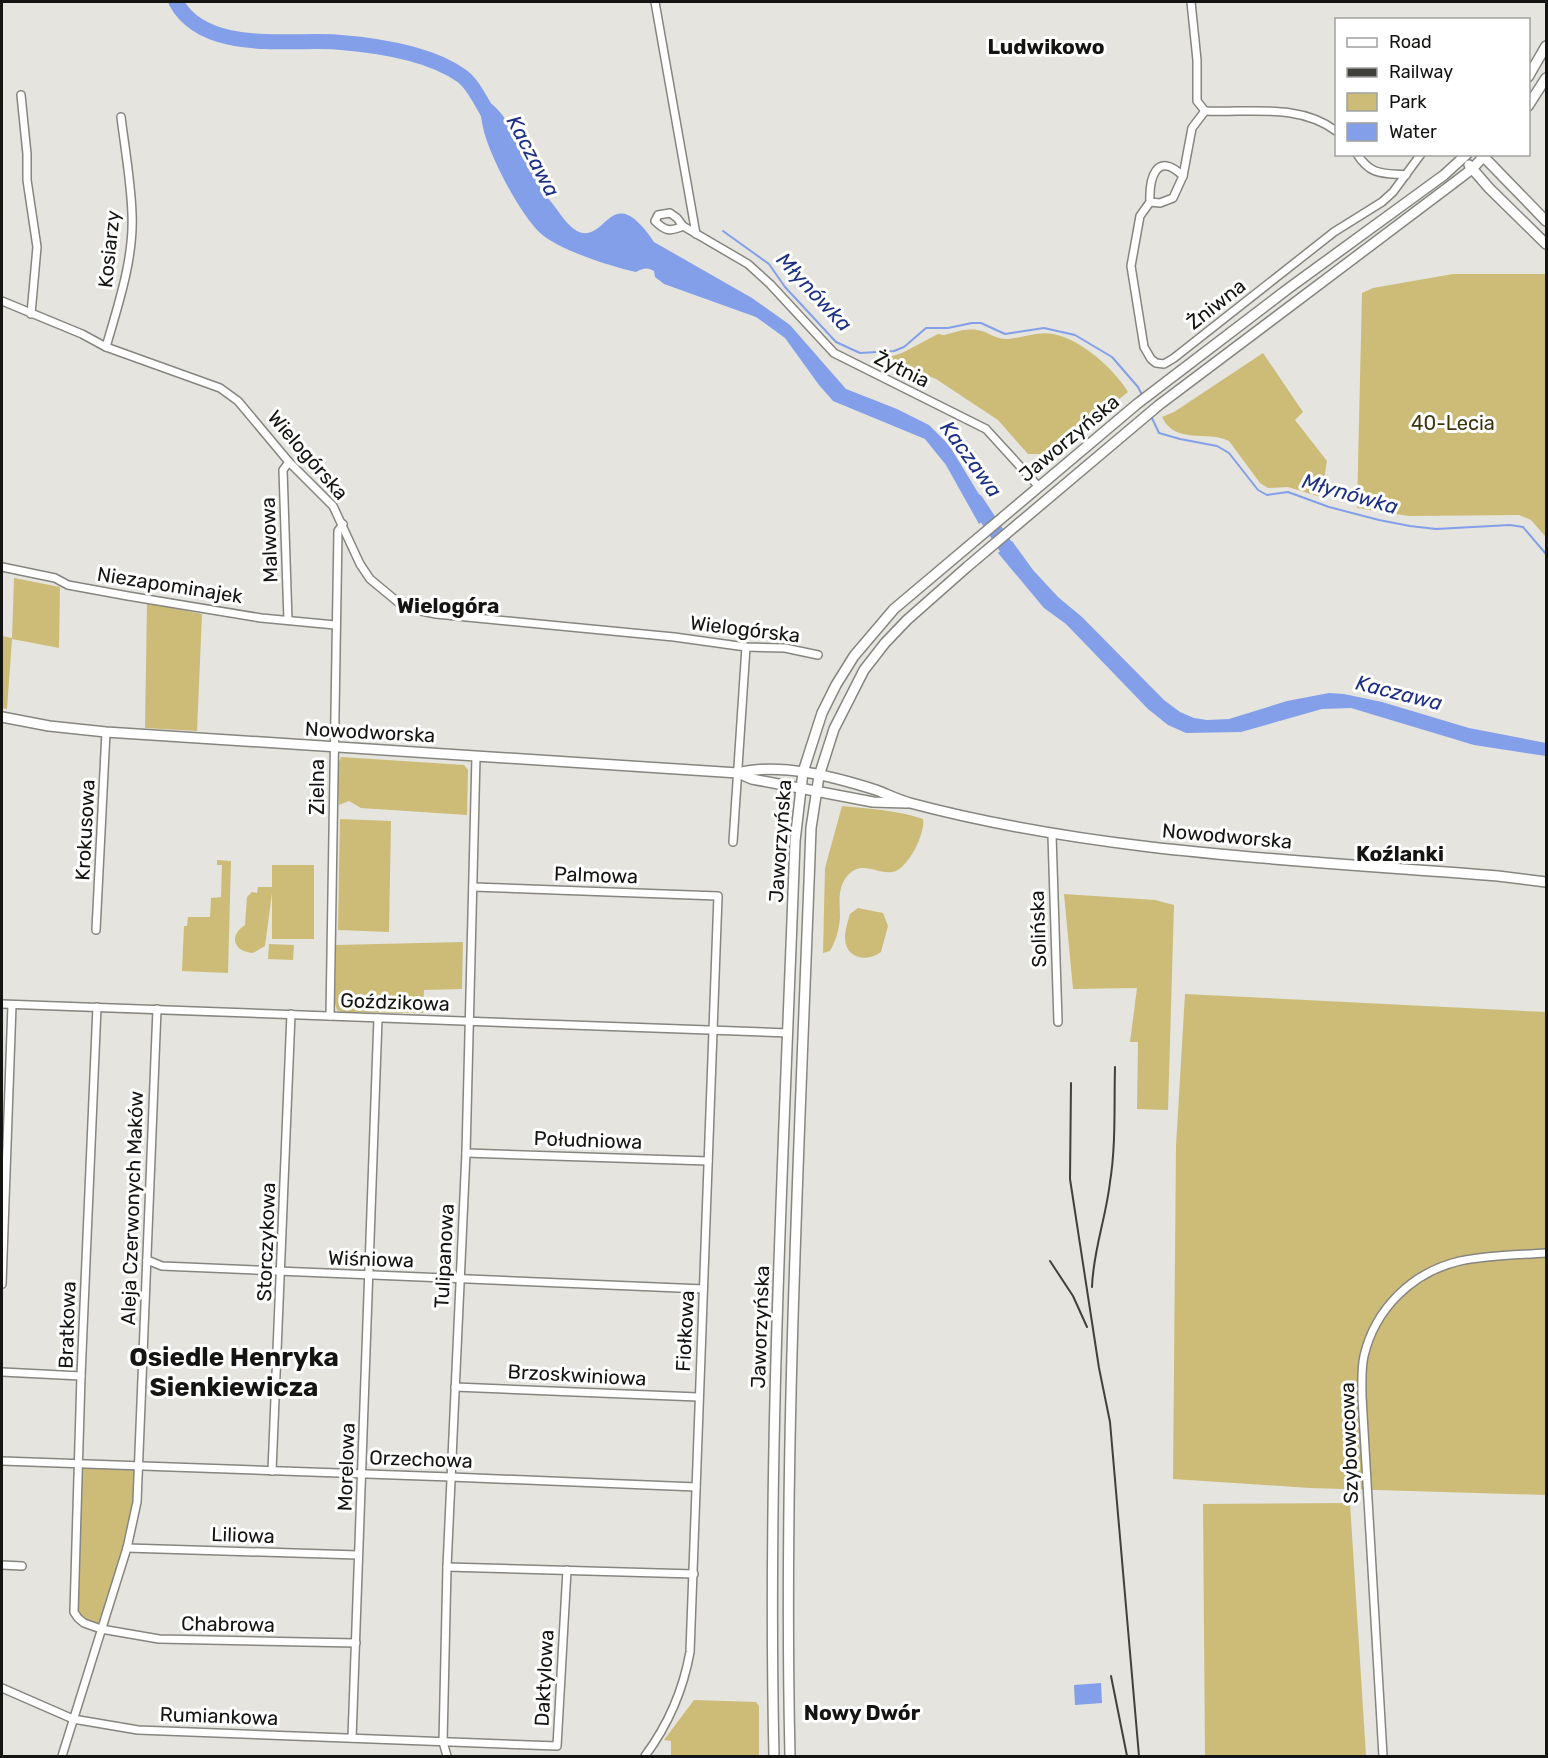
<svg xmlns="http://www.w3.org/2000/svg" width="1548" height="1758" viewBox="0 0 1548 1758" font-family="Rubik,sans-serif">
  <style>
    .green { fill: #ccbc78 }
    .water { fill: #849fe9 }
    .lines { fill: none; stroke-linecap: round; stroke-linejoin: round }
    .stream { stroke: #849fe9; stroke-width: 2 }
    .river { stroke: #849fe9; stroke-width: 15 }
    .street-casing { stroke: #86857f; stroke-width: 10 }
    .secondary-casing { stroke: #86857f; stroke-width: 12 }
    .street { stroke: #fff; stroke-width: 7 }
    .secondary { stroke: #fff; stroke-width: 9 }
    .rail { stroke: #40403d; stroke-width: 2 }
    .labels { text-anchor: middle; stroke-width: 6; stroke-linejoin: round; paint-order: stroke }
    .street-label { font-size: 20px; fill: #141412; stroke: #fff }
    .park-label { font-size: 20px; fill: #3e350e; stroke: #fff }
    .neighbourhood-label { font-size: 21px; font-weight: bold; fill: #141412; stroke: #fff }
    .water-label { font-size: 21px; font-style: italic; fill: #1d3084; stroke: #fff }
    .district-label { font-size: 26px; font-weight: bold; fill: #141412; stroke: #fff }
  </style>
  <rect width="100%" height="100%" fill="#e5e4de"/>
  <!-- green -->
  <g class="green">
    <polygon points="1453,274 1546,274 1546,537 1531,520 1519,515 1409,516 1357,508 1362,293 1373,288"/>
    <path d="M 963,330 C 967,330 972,329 977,330 C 987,331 996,340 1008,339 C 1023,338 1037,331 1053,334 C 1081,339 1114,369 1128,392 L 1051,454 L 1028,454 L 998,420 L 936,379 L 886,358 L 902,353 L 938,334 L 944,335 Z"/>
    <path d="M 1263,353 L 1303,412 L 1295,420 L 1327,461 L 1321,497 L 1288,487 L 1268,488 L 1260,483 L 1229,441 C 1207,430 1175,445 1162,417 L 1174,412 Z"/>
    <polygon points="14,578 60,587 59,648 12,639 7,709 2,708 2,636 12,638"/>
    <polygon points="147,603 202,614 197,731 145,728"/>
    <polygon points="341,757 464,765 468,770 467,815 361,808 349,801 339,805 337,767"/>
    <path d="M 842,806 C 869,809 897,810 923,819 C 926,833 907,871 892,872 C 876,874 862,860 848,875 C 837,888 840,901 840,915 C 840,927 836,941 830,951 L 823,953 L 825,868 Z"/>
    <polygon points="340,819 391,821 389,932 338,930"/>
    <polygon points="217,860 231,861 228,973 182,971 184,926 187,926 188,917 210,917 211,898 221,897 222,865 217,865"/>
    <path d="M 272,865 L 314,865 L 314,939 L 272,939 L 272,893 L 265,946 L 253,953 C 234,952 228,936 245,925 L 247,897 L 252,892 L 257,893 L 258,887 L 272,887 Z"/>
    <polygon points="1064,894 1155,900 1174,905 1168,1110 1137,1109 1138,1042 1130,1042 1137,988 1073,989"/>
    <path d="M 858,908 L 883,913 L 888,926 L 881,952 C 867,963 845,958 845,938 C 845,930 848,921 850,914 Z"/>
    <polygon points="463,942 462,989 424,990 423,1013 342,1012 337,1010 335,1003 336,945"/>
    <polygon points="269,944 294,945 293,960 268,959"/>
    <polygon points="1185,994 1546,1012 1546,1495 1310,1488 1173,1479 1176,1146"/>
    <polygon points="78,1464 139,1467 137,1502 126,1548 100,1628 78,1618 74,1604"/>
    <polygon points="1350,1503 1366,1756 1205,1756 1203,1504"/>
    <polygon points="694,1700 756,1702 759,1706 759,1756 671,1756 671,1741 664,1740"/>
  </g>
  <!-- water -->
  <g class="water">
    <path d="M 477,96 C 482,99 488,101 493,105 C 513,122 526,162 539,185 C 543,193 550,200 555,207 C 561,215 568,226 577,231 C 607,246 610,177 654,242 L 752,298 L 790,325 L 846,389 L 897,409 L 929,425 L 949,445 L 991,514 L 979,524 L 946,465 L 925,439 L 833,401 L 819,385 L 785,338 L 756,317 L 664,284 L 655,277 L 654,271 C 647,267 643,268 636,272 C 612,267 556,249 539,232 C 519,212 492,160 484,132 C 481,120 480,107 477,96 Z"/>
    <polygon points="1012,541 1033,570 1058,597 1082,617 1164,700 1180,712 1194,718 1207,720 1229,719 1287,701 1329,693 1344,694 1382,702 1469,728 1546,743 1546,756 1474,745 1351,708 1322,709 1241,732 1186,733 1168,725 1148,709 1066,624 1044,608 998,553"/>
    <polygon points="1101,1683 1102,1703 1075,1705 1074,1685"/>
  </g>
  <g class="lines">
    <!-- stream -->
    <g class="stream">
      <polyline points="723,231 769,264 785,287 836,342 860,353 894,351 904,347 926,328 948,328 972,323 981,323 1005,334 1044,328 1075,335 1112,357 1138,387 1143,397"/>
      <polyline points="1151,416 1159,433 1180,439 1217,446 1229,453 1258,490 1267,495 1288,492 1329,507 1379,520 1410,526 1436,529 1510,525 1523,527 1546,554"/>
    </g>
    <!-- river -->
    <g class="river">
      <path d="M 176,2 C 204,54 288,39 336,42 C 375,45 430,53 462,76 C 473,84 481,102 488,113"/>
      <polyline points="976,501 1017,564"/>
    </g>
    <!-- street casing -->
    <g class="street-casing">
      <g id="street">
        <polyline points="655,2 696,234"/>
        <polyline points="1191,2 1197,60 1197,101 1205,111"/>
        <polyline points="21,95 27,154 27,180 37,247 31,314"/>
        <path d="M 1205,111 C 1249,113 1299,103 1336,131"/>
        <path d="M 1357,154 C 1371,176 1383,173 1406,175"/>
        <polyline points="1183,176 1192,128 1205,111"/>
        <path d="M 1150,202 C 1149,179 1156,150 1183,176 L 1173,198 L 1160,203 L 1150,202 L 1140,216 L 1131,266 L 1144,347 L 1151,359 L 1156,363 L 1164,364 L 1174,358 L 1334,232 L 1382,202 L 1393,192 L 1421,154"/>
        <path d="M 683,226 C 670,232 665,231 655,221 L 658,215 L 670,213 L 677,218 L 683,226 L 748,264 L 770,284 L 834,353 L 986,429 L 1039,487"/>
        <polyline points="2,301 82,334 106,347 220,388 238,401 289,462 333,506 360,564 370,579 399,603 416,610 436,614 674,637 746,647 785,648 818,655"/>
        <path d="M 106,347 C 118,305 134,259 132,214 C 131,182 125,149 121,117"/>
        <polyline points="2,567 55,578 68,585 128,596 261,618 335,625"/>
        <polyline points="288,620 283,470 289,462"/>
        <polyline points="1052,835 1058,1022"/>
        <polyline points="733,842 746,647"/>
        <path d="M 473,887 L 718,896 L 690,1652 C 683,1691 668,1725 645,1756"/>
        <polyline points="96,930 106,732"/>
        <polyline points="2,1004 788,1033"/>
        <polyline points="97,1007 81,1376 74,1612 78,1618 84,1623 101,1629 159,1639 356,1643"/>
        <polyline points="330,1016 338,531 343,524"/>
        <polyline points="466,1153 708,1161"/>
        <polyline points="147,1260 162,1266 703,1289"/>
        <polyline points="2,1284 12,1005"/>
        <polyline points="2,1372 81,1376"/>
        <polyline points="455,1387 698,1397"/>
        <polyline points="2,1461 451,1477 696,1487"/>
        <polyline points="272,1471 291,1014"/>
        <polyline points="127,1548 358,1555"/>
        <polyline points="2,1565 22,1566"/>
        <polyline points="447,1567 694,1574"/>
        <polyline points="2,1688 73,1719 138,1730 557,1746 567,1570"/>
        <polyline points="352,1738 378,1018"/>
        <polyline points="62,1756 127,1548 137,1502 157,1009"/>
        <polyline points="447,1756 443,1742 447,1567 466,1153 476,757"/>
        <path d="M 1383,1756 L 1362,1397 C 1362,1384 1361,1369 1364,1356 C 1375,1309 1412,1272 1460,1261 C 1488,1255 1518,1255 1546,1253"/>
      </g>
    </g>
    <!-- secondary casing -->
    <g class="secondary-casing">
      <g id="secondary">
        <polyline points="1528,77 1546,46"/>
        <polyline points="1528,106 1546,78"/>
        <polyline points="1481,154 1546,221"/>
        <polyline points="1469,165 1489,188 1546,244"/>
        <polyline points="2,717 49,726 106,732 738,773 752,779 873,802 907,803"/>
        <path d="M 738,773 C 780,762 835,777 876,790 C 887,794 898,800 910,803 C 1102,854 1301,860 1498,876 L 1546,882"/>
        <path d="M 774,1756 C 767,1451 784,1146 795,841 L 803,772 L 822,713 L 836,685 L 854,656 L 894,609 L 1137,404 L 1289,288 L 1444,175 L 1467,154"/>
        <path d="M 790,1756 C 783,1447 800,1137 811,828 L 819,776 L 834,729 L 864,670 L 885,643 L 907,620 L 967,567 L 1159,405 L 1451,185 L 1472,169 L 1486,154"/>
      </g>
    </g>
    <!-- street -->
    <use href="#street" class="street"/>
    <!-- secondary -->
    <use href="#secondary" class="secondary"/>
    <!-- rail -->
    <g class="rail">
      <polyline points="1071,1083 1070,1179 1099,1368 1110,1422 1139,1756"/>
      <polyline points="1050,1261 1073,1296 1087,1327"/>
      <path d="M 1092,1287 C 1093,1251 1106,1218 1110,1182 C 1116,1145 1114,1106 1115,1067"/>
      <polyline points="1111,1676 1127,1756"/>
    </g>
  </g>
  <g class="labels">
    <!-- street labels -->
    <g class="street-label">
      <text transform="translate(109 249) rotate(-84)" y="7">Kosiarzy</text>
      <text transform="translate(1216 304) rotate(-38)" y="7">Żniwna</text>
      <text transform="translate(902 369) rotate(26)" y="7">Żytnia</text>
      <text transform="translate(1069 438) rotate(-40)" y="7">Jaworzyńska</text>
      <text transform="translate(308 455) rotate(49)" y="7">Wielogórska</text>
      <text transform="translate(269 540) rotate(-92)" y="7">Malwowa</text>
      <text transform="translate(170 585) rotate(9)" y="7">Niezapominajek</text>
      <text transform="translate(745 629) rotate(7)" y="7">Wielogórska</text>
      <text transform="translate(370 732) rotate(3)" y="7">Nowodworska</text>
      <text transform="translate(317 787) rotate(-90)" y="7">Zielna</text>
      <text transform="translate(85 830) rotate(-87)" y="7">Krokusowa</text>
      <text transform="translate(1227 836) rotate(5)" y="7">Nowodworska</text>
      <text transform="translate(780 841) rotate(-86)" y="7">Jaworzyńska</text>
      <text transform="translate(596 875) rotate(2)" y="7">Palmowa</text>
      <text transform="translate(1038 929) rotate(-92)" y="7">Solińska</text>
      <text transform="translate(395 1002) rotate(2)" y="7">Goździkowa</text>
      <text transform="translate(588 1140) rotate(2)" y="7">Południowa</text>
      <text transform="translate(132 1208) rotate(-88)" y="7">Aleja Czerwonych Maków</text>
      <text transform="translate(266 1242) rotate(-88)" y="7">Storczykowa</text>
      <text transform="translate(444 1256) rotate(-87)" y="7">Tulipanowa</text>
      <text transform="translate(371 1259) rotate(2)" y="7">Wiśniowa</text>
      <text transform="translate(67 1325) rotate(-88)" y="7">Bratkowa</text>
      <text transform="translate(760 1327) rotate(-88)" y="7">Jaworzyńska</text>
      <text transform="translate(685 1331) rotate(-87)" y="7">Fiołkowa</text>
      <text transform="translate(577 1375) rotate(3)" y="7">Brzoskwiniowa</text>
      <text transform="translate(1349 1443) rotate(-92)" y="7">Szybowcowa</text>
      <text transform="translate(421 1459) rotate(2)" y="7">Orzechowa</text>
      <text transform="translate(346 1467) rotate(-88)" y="7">Morelowa</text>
      <text transform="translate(243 1535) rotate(2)" y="7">Liliowa</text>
      <text transform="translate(228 1624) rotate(1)" y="7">Chabrowa</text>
      <text transform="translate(544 1678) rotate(-87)" y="7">Daktylowa</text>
      <text transform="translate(219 1716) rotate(2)" y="7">Rumiankowa</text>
    </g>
    <!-- park labels -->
    <g class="park-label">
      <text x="1453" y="430">40-Lecia</text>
    </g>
    <!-- neighbourhood labels -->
    <g class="neighbourhood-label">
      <text x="1046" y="54">Ludwikowo</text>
      <text x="448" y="613">Wielogóra</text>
      <text x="1400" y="861">Koźlanki</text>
      <text x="862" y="1720">Nowy Dwór</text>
    </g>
    <!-- water labels -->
    <g class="water-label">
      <text transform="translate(533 156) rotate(62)" y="7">Kaczawa</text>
      <text transform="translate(814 292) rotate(47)" y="7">Młynówka</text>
      <text transform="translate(971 459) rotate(54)" y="7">Kaczawa</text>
      <text transform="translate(1350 494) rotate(16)" y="7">Młynówka</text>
      <text transform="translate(1399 693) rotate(14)" y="7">Kaczawa</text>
    </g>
    <!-- district labels -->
    <g class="district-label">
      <text x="234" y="1366">Osiedle Henryka<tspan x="234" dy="30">Sienkiewicza</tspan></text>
    </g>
  </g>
  <!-- border -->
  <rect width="1548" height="1758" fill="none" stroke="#141412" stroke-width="6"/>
  <!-- legend -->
  <rect x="1335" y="18" width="195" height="138" fill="#ffffff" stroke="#a1a1a0" stroke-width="1.5"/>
  <rect x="1347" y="38" width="30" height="9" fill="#ffffff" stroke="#a1a1a0" stroke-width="1.5"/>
  <text x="1389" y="48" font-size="18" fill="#141412">Road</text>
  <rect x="1347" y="68" width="30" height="9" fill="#40403d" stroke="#a1a1a0" stroke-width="1.5"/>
  <text x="1389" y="78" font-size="18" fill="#141412">Railway</text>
  <rect x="1347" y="93" width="30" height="18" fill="#ccbc78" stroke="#a1a1a0" stroke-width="1.5"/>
  <text x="1389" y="108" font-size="18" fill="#141412">Park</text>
  <rect x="1347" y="123" width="30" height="18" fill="#849fe9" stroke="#a1a1a0" stroke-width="1.5"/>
  <text x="1389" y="138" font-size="18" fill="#141412">Water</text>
</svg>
